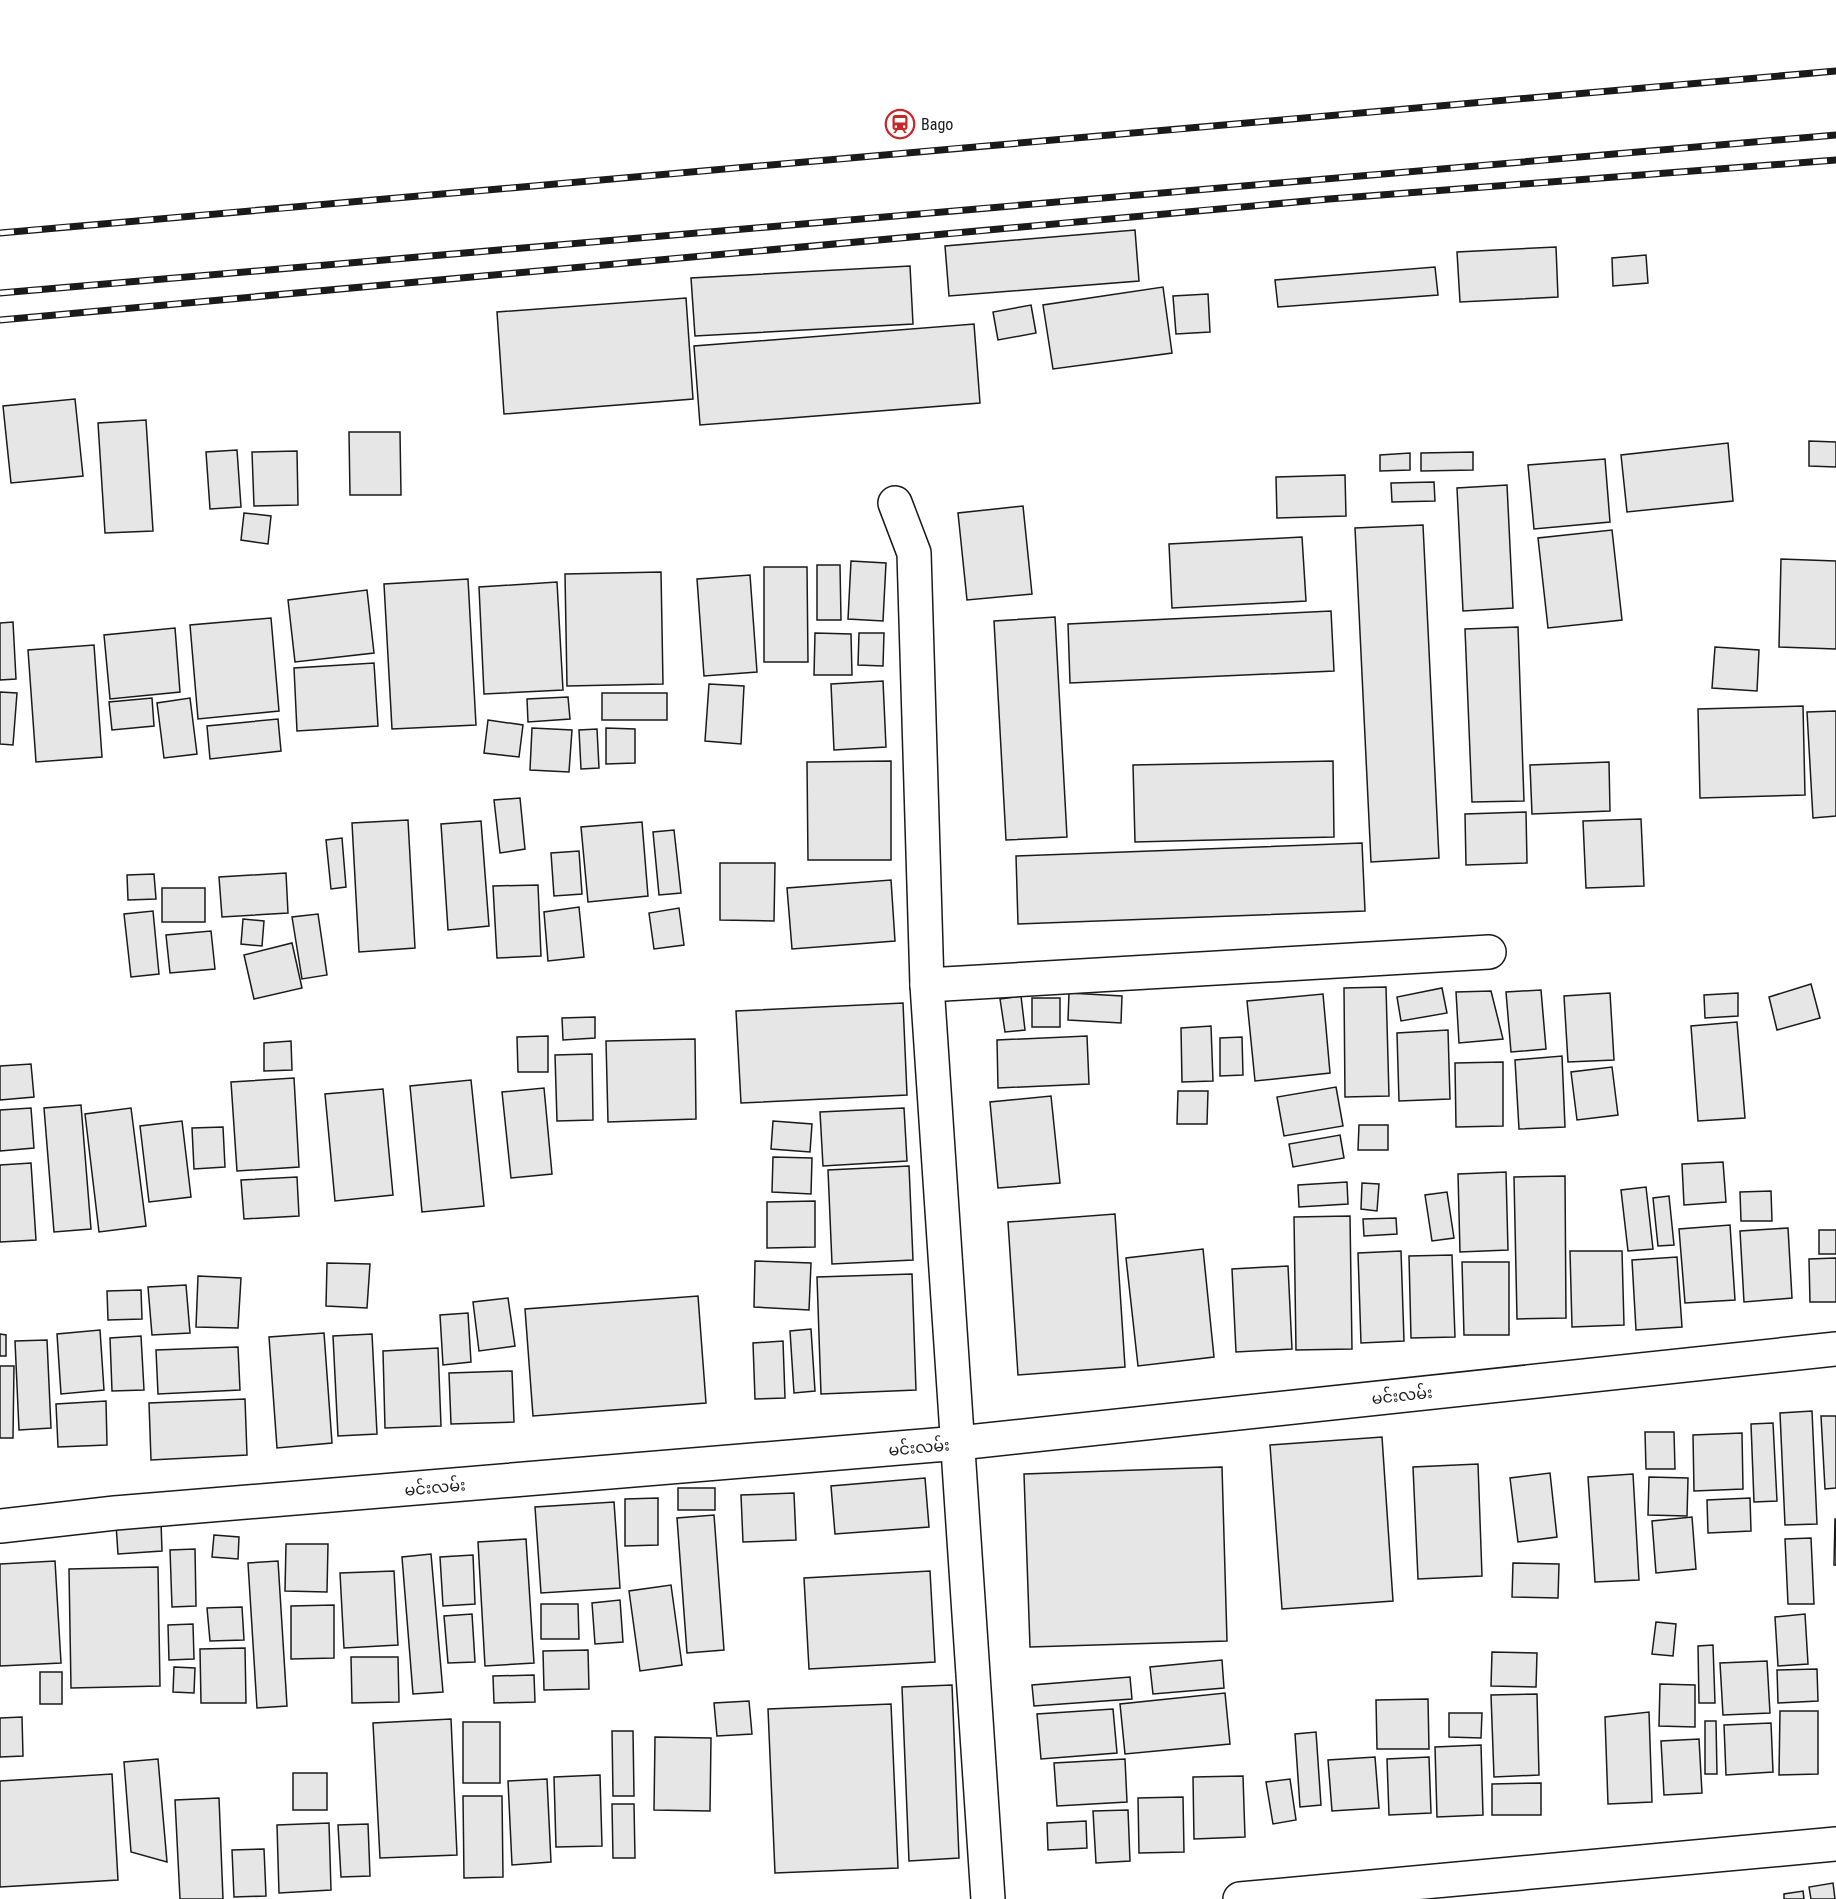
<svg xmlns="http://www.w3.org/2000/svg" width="1836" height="1899" viewBox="0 0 1836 1899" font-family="'Roboto Condensed','Noto Sans Myanmar',sans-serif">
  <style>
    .building { fill: #e6e6e6; stroke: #1a1a1a; stroke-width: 1.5 }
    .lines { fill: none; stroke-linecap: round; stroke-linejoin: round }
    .street-casing { stroke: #1a1a1a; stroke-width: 36 }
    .street { stroke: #fff; stroke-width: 33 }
    .rail-casing { stroke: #1a1a1a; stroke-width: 7 }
    .rail { stroke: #fff; stroke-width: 4.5; stroke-dasharray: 14; stroke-linecap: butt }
    .labels { text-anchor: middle; stroke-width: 4.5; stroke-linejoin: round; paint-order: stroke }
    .poi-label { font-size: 16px; fill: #1a1a1a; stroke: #fff; text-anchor: start }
    .street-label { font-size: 16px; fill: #1a1a1a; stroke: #fff }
  </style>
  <rect width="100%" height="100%" fill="#fff"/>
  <!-- building -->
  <g class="building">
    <polygon points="1135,230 1139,281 949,296 945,246"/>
    <polygon points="1556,247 1558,297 1460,302 1457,252"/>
    <polygon points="1646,255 1648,283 1613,286 1612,258"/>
    <polygon points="910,266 913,324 695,336 691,278"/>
    <polygon points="1435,267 1438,295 1278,307 1275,280"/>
    <polygon points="1163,287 1172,353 1053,369 1043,305"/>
    <polygon points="1208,294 1210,332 1176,334 1173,296"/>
    <polygon points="686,298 693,399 504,414 497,312"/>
    <polygon points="1031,305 1036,333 998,340 993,312"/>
    <polygon points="974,324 980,403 700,425 694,346"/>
    <polygon points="75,399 83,476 11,483 3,406"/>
    <polygon points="146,420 153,531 105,533 98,423"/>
    <polygon points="349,432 400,432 401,495 350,495"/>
    <polygon points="1809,441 1836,442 1836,467 1809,466"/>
    <polygon points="1728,443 1733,501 1627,512 1621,455"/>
    <polygon points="237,450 241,507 210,509 206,452"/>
    <polygon points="297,451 298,505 254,506 252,452"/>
    <polygon points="1473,452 1473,470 1421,471 1421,453"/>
    <polygon points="1410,453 1410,470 1380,471 1380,455"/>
    <polygon points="1605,459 1610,522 1534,529 1528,465"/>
    <polygon points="1345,475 1346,516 1277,518 1276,477"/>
    <polygon points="1434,482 1435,501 1392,502 1391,483"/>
    <polygon points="1507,485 1513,608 1463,611 1457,488"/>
    <polygon points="1023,506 1032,594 967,600 958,513"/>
    <polygon points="244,513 271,516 268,544 241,540"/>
    <polygon points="1423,525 1439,858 1371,862 1355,528"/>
    <polygon points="1612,530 1622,620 1548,628 1538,538"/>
    <polygon points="1302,537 1306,601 1172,608 1169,544"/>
    <polygon points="1781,559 1836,561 1836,649 1779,647"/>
    <polygon points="851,561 886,563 883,621 848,619"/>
    <polygon points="817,565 840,565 841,620 817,620"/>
    <polygon points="764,567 807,567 808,662 764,662"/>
    <polygon points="661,572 663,684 567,686 565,574"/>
    <polygon points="750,575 757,672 704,676 697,579"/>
    <polygon points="468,579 476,725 392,729 384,584"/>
    <polygon points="557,582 563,690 484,694 479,587"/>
    <polygon points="367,590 374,653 295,662 288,600"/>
    <polygon points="1331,611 1334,671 1070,683 1068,624"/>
    <polygon points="1055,617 1067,837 1006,840 994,621"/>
    <polygon points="271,618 279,711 198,719 190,625"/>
    <polygon points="13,622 16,679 0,680 0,623"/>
    <polygon points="1518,627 1524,801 1472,802 1465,629"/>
    <polygon points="175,628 180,692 110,699 104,635"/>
    <polygon points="815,633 851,634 852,675 814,675"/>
    <polygon points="859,633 884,633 883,666 858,665"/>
    <polygon points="94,645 102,757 36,762 28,650"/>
    <polygon points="1715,647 1759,650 1757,691 1712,688"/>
    <polygon points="374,663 378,726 297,731 294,668"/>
    <polygon points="883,681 886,747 834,750 831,684"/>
    <polygon points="709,684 744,686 741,744 705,741"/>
    <polygon points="0,692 17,693 13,745 0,744"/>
    <rect x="602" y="693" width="65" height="27"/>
    <polygon points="568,697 570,719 528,722 527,699"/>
    <polygon points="152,698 154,726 112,730 109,702"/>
    <polygon points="190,698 197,754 164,758 157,703"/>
    <polygon points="1803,706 1805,795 1700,798 1698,709"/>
    <polygon points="1836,711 1836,816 1813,818 1807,712"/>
    <polygon points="278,719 281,751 210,759 207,726"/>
    <polygon points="488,720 523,725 519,757 484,753"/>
    <polygon points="532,728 572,730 569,772 530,770"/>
    <polygon points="606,728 635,729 635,763 606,764"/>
    <polygon points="597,729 599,768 581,769 579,730"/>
    <polygon points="891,761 891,860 808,860 807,762"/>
    <polygon points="1333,761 1334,837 1135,842 1133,765"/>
    <polygon points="1609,762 1610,811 1532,814 1530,765"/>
    <polygon points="520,798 525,849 500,853 494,800"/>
    <polygon points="1526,812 1527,863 1466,865 1465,814"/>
    <polygon points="1641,819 1644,886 1586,888 1583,821"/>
    <polygon points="408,820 415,948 359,952 352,823"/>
    <polygon points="481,821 489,926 448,930 441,824"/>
    <polygon points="642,822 648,896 588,902 581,827"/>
    <polygon points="674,830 681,893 659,895 653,832"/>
    <polygon points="342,838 346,887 331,889 326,840"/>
    <polygon points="1362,843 1365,911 1018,924 1016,856"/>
    <polygon points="579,851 582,894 554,896 551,853"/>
    <polygon points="720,863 775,863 774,921 720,920"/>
    <polygon points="286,873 288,913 222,917 219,877"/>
    <polygon points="154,874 156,899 128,900 127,875"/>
    <polygon points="891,880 895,941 792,949 787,888"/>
    <polygon points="538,885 541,956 497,958 493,886"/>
    <rect x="162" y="888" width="43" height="34"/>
    <polygon points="579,907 584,957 548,961 544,912"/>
    <polygon points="679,908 684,945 654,949 649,913"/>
    <polygon points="153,911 159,974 131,977 124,914"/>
    <polygon points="318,914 327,975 302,979 292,917"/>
    <polygon points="243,919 264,921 262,946 241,944"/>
    <polygon points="211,931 215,969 170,973 166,935"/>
    <polygon points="292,943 302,988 254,999 244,955"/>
    <polygon points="1811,984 1820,1018 1777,1030 1769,997"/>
    <polygon points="1386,987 1389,1096 1345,1097 1344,988"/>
    <polygon points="1442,988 1447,1013 1401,1021 1397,997"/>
    <polygon points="1541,990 1546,1049 1511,1052 1506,992"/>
    <polygon points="1491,991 1503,1039 1459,1043 1456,992"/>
    <polygon points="1069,993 1122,996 1121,1023 1068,1020"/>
    <polygon points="1610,993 1614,1060 1568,1062 1564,996"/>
    <polygon points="1738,993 1738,1016 1705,1018 1704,995"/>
    <polygon points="1323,994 1330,1073 1255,1081 1247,1001"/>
    <polygon points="1021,996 1025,1030 1005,1032 1000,999"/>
    <rect x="1032" y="998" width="28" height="29"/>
    <polygon points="903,1003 907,1095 741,1103 736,1011"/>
    <polygon points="595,1017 595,1038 563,1040 562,1018"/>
    <polygon points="1737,1022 1745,1118 1698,1121 1691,1026"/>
    <polygon points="1211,1026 1213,1081 1182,1082 1181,1028"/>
    <polygon points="1448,1030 1450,1099 1399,1101 1397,1033"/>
    <polygon points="548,1036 548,1072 518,1072 517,1037"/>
    <polygon points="1087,1036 1089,1084 998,1088 997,1040"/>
    <polygon points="1242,1037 1243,1075 1220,1076 1220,1038"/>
    <polygon points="695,1039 696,1119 608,1122 606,1041"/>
    <polygon points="291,1041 292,1070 264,1071 264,1043"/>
    <polygon points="592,1054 593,1120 557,1121 555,1055"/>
    <polygon points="1562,1056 1565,1127 1519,1129 1515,1060"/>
    <polygon points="1503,1062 1503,1126 1456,1127 1455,1063"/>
    <polygon points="31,1064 34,1097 0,1100 0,1066"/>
    <polygon points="1612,1067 1618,1115 1577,1120 1571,1072"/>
    <polygon points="294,1078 299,1167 237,1171 231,1082"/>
    <polygon points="471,1080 484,1206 422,1212 410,1086"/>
    <polygon points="1336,1087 1343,1126 1284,1136 1277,1097"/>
    <polygon points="544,1088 552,1174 511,1178 502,1092"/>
    <polygon points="383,1089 393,1195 335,1201 325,1094"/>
    <polygon points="1178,1091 1208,1091 1207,1124 1177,1124"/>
    <polygon points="1051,1096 1060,1183 998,1188 990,1102"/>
    <polygon points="81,1105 91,1229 54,1232 44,1108"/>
    <polygon points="31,1108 34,1148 0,1151 0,1110"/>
    <polygon points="131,1108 146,1226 99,1232 85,1114"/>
    <polygon points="904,1108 907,1161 823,1166 820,1112"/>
    <polygon points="182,1121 191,1197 149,1202 140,1126"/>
    <polygon points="773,1121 812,1124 810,1152 771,1149"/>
    <polygon points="1359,1125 1388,1125 1388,1150 1358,1150"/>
    <polygon points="223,1127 225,1167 194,1169 192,1128"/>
    <polygon points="1340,1135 1344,1158 1293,1167 1289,1144"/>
    <polygon points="773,1157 812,1158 811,1194 772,1192"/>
    <polygon points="1723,1162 1726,1202 1684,1205 1682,1164"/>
    <polygon points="31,1163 36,1240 0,1242 0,1165"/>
    <polygon points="909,1166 913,1260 832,1264 828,1170"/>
    <polygon points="1506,1172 1508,1250 1460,1252 1458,1174"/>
    <polygon points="1565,1176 1566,1318 1517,1319 1514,1177"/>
    <polygon points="297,1177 299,1216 244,1219 241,1180"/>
    <polygon points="1347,1182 1348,1204 1299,1207 1298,1185"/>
    <polygon points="1362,1183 1379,1184 1377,1211 1361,1209"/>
    <polygon points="1646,1187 1653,1249 1628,1251 1621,1190"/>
    <polygon points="1771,1191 1772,1221 1741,1221 1740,1192"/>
    <polygon points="1447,1192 1454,1238 1432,1241 1425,1195"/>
    <polygon points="1669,1196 1674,1245 1658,1246 1653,1198"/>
    <polygon points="815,1201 815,1247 767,1248 767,1202"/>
    <polygon points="1115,1214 1125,1367 1018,1375 1008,1222"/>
    <polygon points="1350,1216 1352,1349 1296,1350 1294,1217"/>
    <polygon points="1396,1218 1397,1234 1364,1236 1363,1219"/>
    <polygon points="1730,1225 1735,1300 1685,1303 1679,1229"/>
    <polygon points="1788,1228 1792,1298 1744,1302 1740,1231"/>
    <rect x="1819" y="1230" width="17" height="24"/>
    <polygon points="1203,1249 1214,1357 1138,1366 1126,1258"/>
    <polygon points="1401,1251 1404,1341 1361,1343 1358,1253"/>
    <polygon points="1570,1251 1622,1251 1624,1325 1572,1327"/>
    <polygon points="1452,1255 1455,1337 1411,1338 1409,1256"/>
    <polygon points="1677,1257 1682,1327 1636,1330 1632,1260"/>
    <polygon points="1836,1258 1836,1302 1810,1302 1809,1259"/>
    <polygon points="755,1261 811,1263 809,1310 754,1307"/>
    <polygon points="1462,1262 1509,1262 1509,1335 1464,1335"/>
    <polygon points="327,1263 370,1264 367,1308 326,1306"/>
    <polygon points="1288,1266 1292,1349 1236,1352 1232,1269"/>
    <polygon points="912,1274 916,1390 821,1394 817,1277"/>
    <polygon points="198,1276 241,1278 238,1328 196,1327"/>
    <polygon points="186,1285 190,1333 152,1335 148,1287"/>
    <polygon points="141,1290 142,1319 108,1320 107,1291"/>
    <polygon points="698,1296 706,1403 533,1416 525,1309"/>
    <polygon points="508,1298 515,1346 479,1351 473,1302"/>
    <polygon points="468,1313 471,1362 443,1365 440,1315"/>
    <polygon points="811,1329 815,1391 794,1393 790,1331"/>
    <polygon points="100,1330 104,1390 61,1394 57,1334"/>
    <polygon points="324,1333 332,1443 277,1448 269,1337"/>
    <polygon points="0,1334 6,1335 6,1356 0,1356"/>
    <polygon points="372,1334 377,1434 338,1436 333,1336"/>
    <polygon points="141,1336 144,1390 112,1391 110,1338"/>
    <polygon points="47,1340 51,1428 19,1430 15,1341"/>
    <polygon points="783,1341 785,1398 755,1399 753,1343"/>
    <polygon points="238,1347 240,1390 158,1394 156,1350"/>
    <polygon points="438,1348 441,1426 385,1428 383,1351"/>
    <polygon points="0,1366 14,1366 13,1438 0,1438"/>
    <polygon points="512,1371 514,1422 451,1424 449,1373"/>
    <polygon points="245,1399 247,1455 151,1460 149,1403"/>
    <polygon points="106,1401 107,1445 58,1447 56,1404"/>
    <polygon points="1812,1411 1817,1524 1785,1525 1780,1413"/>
    <polygon points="1821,1416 1836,1416 1836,1488 1825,1489"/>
    <polygon points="1773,1423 1777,1501 1754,1502 1751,1424"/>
    <polygon points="1645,1432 1674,1432 1675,1469 1646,1469"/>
    <polygon points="1742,1433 1743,1489 1694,1491 1693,1435"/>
    <polygon points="1382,1437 1393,1601 1282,1609 1270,1445"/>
    <polygon points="1478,1464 1482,1576 1418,1579 1413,1467"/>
    <polygon points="1222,1467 1227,1641 1030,1647 1024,1474"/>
    <polygon points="1550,1473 1557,1537 1518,1542 1510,1478"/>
    <polygon points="1633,1474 1639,1580 1595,1582 1588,1477"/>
    <polygon points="1649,1477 1688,1478 1687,1516 1648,1515"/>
    <polygon points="925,1478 929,1527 835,1534 831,1486"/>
    <rect x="678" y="1488" width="37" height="22"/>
    <polygon points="794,1493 796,1540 743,1542 741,1495"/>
    <polygon points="658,1498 658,1545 625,1546 625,1499"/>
    <polygon points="1750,1498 1751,1531 1708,1533 1707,1500"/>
    <polygon points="614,1502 620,1588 541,1593 535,1507"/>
    <polygon points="714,1515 724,1650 687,1653 677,1518"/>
    <polygon points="1692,1517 1696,1569 1656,1573 1652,1521"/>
    <polygon points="1835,1519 1836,1519 1836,1565 1834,1565"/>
    <polygon points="161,1522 162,1551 118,1554 116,1524"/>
    <polygon points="214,1535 239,1537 238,1559 212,1557"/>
    <polygon points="1811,1538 1814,1604 1788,1604 1785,1539"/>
    <polygon points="526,1539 534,1663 485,1666 478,1542"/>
    <polygon points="286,1544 328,1544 327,1592 285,1591"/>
    <polygon points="195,1549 196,1606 172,1607 170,1550"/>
    <polygon points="431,1554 443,1692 413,1694 402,1557"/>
    <polygon points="473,1555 475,1604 443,1606 440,1557"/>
    <polygon points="55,1561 61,1663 0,1666 0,1564"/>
    <polygon points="278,1561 287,1706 257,1708 248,1563"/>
    <polygon points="1513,1563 1559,1564 1558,1598 1512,1597"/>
    <polygon points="158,1567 160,1686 71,1688 69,1569"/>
    <polygon points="394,1571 398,1645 344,1648 340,1573"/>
    <polygon points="930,1571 935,1662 809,1669 804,1578"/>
    <polygon points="671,1585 682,1665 640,1671 629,1591"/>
    <polygon points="620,1600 623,1642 595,1644 592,1603"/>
    <polygon points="541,1604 578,1604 579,1639 541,1639"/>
    <polygon points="334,1605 334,1658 291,1659 291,1606"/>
    <polygon points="242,1607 244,1640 210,1641 207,1608"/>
    <polygon points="472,1614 475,1662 448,1663 444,1616"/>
    <polygon points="1805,1614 1808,1664 1778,1666 1775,1617"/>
    <polygon points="1656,1622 1676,1624 1673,1656 1652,1654"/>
    <polygon points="193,1624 194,1659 169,1660 168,1625"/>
    <polygon points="1713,1645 1715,1703 1699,1703 1698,1646"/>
    <polygon points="245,1648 246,1703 201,1703 200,1649"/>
    <polygon points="588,1650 589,1689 544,1690 543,1651"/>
    <polygon points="1492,1652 1537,1653 1536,1687 1491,1686"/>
    <polygon points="351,1657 398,1657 399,1702 352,1703"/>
    <polygon points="1222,1660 1224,1688 1153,1694 1150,1667"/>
    <polygon points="1767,1661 1770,1713 1723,1715 1720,1663"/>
    <polygon points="174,1667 195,1668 194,1693 173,1692"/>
    <polygon points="1817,1669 1818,1701 1778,1703 1777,1670"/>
    <rect x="40" y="1672" width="22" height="32"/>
    <polygon points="534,1675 535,1702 494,1703 493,1676"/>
    <polygon points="1130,1677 1132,1699 1034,1706 1032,1685"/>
    <polygon points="1660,1684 1695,1685 1695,1727 1659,1726"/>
    <polygon points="952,1685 959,1858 909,1861 902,1687"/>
    <polygon points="1225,1693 1230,1744 1125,1754 1120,1704"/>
    <polygon points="1537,1694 1539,1775 1494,1777 1491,1695"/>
    <polygon points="1428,1699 1429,1749 1377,1749 1376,1700"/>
    <polygon points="749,1701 752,1734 717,1736 714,1703"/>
    <polygon points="891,1704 898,1868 775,1873 768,1709"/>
    <polygon points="1113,1709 1117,1753 1041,1759 1037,1714"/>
    <polygon points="1780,1711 1818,1711 1818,1774 1779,1775"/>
    <polygon points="1649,1712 1652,1802 1608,1804 1605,1717"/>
    <polygon points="1449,1713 1482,1713 1481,1738 1449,1737"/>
    <polygon points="22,1717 23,1756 0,1757 0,1718"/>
    <polygon points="451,1719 457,1855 380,1858 373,1723"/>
    <polygon points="1705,1721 1716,1721 1717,1774 1705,1774"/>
    <rect x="463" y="1722" width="37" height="61"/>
    <polygon points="1771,1723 1773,1772 1726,1775 1724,1725"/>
    <polygon points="612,1731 633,1731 634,1796 613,1796"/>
    <polygon points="1316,1732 1321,1805 1300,1807 1295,1734"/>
    <polygon points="655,1737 711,1738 710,1811 654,1810"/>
    <polygon points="1699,1739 1702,1793 1664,1795 1661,1741"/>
    <polygon points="1481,1745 1483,1815 1437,1817 1435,1747"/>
    <polygon points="1375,1757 1379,1808 1332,1811 1328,1760"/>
    <polygon points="1429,1757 1431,1813 1389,1815 1387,1759"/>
    <polygon points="158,1759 167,1862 131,1852 124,1762"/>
    <polygon points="1125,1759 1127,1802 1057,1806 1054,1763"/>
    <rect x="293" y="1773" width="34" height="37"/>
    <polygon points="112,1774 118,1880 0,1887 0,1781"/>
    <polygon points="600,1775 602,1846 556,1847 554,1777"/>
    <polygon points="1243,1776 1245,1837 1194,1839 1193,1777"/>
    <polygon points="547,1779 551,1862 512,1865 508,1781"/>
    <polygon points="1290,1779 1296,1820 1273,1824 1266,1782"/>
    <polygon points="1541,1783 1541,1815 1492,1815 1492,1784"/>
    <polygon points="463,1796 502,1796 503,1877 464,1878"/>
    <polygon points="1183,1797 1184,1852 1139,1853 1138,1798"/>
    <polygon points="219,1798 223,1899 180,1899 175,1800"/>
    <polygon points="612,1804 634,1804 635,1858 613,1858"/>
    <polygon points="1128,1810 1130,1861 1096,1863 1093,1811"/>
    <polygon points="1086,1821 1087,1848 1048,1850 1047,1823"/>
    <polygon points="329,1823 331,1890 279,1893 277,1825"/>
    <polygon points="368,1824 370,1876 341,1877 338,1825"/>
    <polygon points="264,1849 266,1896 234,1897 232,1850"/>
    <polygon points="1833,1883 1835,1899 1811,1899 1809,1887"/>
    <polygon points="1803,1891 1804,1899 1784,1899 1784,1894"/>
  </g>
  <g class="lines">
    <!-- street casing -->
    <g class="street-casing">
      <g id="street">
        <polyline points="895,503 914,553 927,985 988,1899"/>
        <polyline points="927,985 1489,952"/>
        <polyline points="0,1526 115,1513 959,1443 1836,1349"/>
        <polyline points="1240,1899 1836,1844"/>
      </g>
    </g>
    <!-- street -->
    <use href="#street" class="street"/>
    <!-- rail casing -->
    <g class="rail-casing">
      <g id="rail">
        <polyline points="0,233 1836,71"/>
        <polyline points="0,293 1836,135"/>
        <polyline points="0,320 1329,199 1836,160"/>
      </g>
    </g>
    <!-- rail -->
    <use href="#rail" class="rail"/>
  </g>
  <!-- icons -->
  <defs>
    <g id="station-ring" transform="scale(1.5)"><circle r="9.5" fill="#fff" stroke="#c62828" stroke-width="1.5"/><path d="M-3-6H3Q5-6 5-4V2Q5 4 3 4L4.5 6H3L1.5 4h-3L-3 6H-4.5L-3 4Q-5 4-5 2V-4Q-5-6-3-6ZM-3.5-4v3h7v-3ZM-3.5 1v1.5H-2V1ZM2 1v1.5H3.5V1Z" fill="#c62828"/></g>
  </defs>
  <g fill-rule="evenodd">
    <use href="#station-ring" x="900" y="124"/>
  </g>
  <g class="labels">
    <!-- poi labels -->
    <g class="poi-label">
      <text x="921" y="130">Bago</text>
    </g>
    <!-- street labels -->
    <g class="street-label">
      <text transform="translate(1402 1395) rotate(-6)" y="6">မင်းလမ်း</text>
      <text transform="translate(919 1447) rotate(-5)" y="6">မင်းလမ်း</text>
      <text transform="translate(435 1487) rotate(-5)" y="6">မင်းလမ်း</text>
    </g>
  </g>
</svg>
